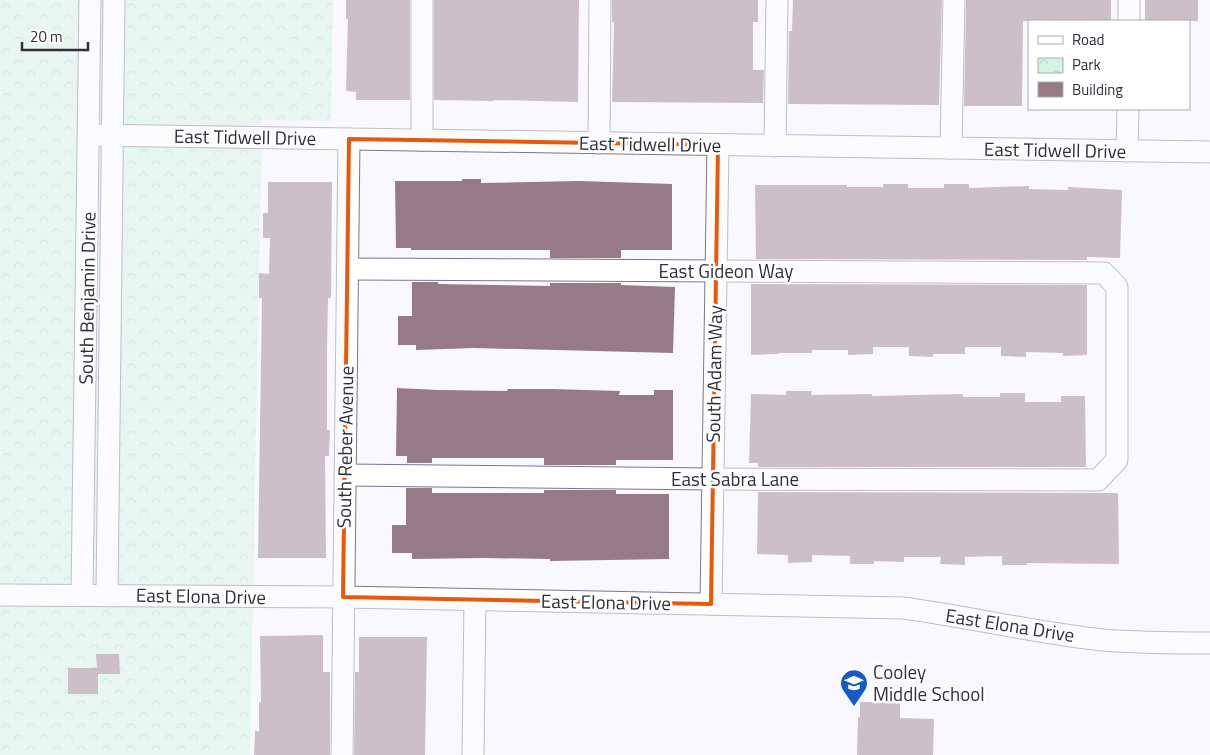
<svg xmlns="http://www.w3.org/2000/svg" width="1210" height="755" viewBox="0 0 1210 755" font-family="'Titillium Web',sans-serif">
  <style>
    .park { fill: url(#park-crowns) }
    .building { fill: #967b87 }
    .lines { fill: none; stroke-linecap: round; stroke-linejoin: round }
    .street-casing { stroke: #7b768f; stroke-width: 23 }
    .street { stroke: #fff; stroke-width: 21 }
    .marked { fill: none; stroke: #e8590c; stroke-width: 4; stroke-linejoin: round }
    .labels { text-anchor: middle; stroke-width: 5; stroke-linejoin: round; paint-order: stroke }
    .street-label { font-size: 19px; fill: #312f39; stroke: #fff }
    .poi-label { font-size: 19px; fill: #312f39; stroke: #fff; text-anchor: start }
  </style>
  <defs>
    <pattern id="park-crowns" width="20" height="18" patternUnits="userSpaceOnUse" patternTransform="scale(1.25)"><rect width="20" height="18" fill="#d1f4e3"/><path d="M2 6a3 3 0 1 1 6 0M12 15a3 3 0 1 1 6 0" fill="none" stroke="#b4d2c4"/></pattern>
  </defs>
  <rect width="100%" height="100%" fill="#f9f8fe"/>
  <!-- park -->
  <polygon class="park" points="0,0 333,0 331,121 262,120 250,755 0,755"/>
  <!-- building -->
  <g class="building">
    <polygon points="346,0 410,0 410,100 356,100 356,92 346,91 348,19 346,19"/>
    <polygon points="434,0 579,0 578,102 494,100 494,101 434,100"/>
    <polygon points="612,0 758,0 758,22 753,22 753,70 764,70 763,103 612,102 614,22 612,22"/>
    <polygon points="793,0 942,0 939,105 788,104 789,31 792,31"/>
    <polygon points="966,0 1111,0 1111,21 1023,21 1022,106 964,106"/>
    <rect x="1145" y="0" width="53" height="21"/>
    <polygon points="462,179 481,179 481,183 579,181 672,184 672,250 621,250 621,258 550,258 550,250 411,250 411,248 396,248 395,181 462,181"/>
    <polygon points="268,182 332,182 331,298 328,298 327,350 327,430 330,430 329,456 325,456 326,558 258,558 262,298 259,298 259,273 269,274 270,238 263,238 263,213 268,213"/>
    <polygon points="883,184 908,184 908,188 944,188 944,184 969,184 969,188 1029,186 1029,189 1068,190 1068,187 1122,190 1120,258 1087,257 1087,260 756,259 755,185 847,185 847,187 883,187"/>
    <polygon points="412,282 438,282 438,284 550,286 550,283 621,283 621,285 675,287 673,353 474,348 416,350 416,345 398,345 398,316 412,316"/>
    <polygon points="751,284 1087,285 1087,355 1063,356 1063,353 1026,352 1026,357 1001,356 1001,347 965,347 965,354 933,354 933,357 909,356 909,347 873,347 873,354 848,355 848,350 812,350 812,353 778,353 778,354 751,355"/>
    <polygon points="397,388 438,390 507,391 508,389 551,389 620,391 619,395 654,395 654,390 673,390 673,460 616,460 616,465 544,465 544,458 432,458 432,463 407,463 407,456 396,456"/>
    <polygon points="786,391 812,391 811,395 872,394 872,396 963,394 963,397 1000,397 1000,393 1025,393 1025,402 1061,402 1061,396 1085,396 1086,467 758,467 758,463 749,463 751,394 786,395"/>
    <polygon points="406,488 432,488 432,493 544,493 544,490 616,490 616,494 669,494 669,559 550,561 550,559 484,558 412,559 412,553 392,553 392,525 406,525"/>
    <polygon points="758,492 1118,493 1119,564 1027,563 1027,565 1002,565 1002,556 965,557 965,565 940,564 941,557 904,557 904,562 874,561 874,564 850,564 850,556 812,555 812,562 788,563 788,555 757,554"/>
    <polygon points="323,635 323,672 330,672 330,755 254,755 255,731 259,731 259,702 261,702 260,636"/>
    <polygon points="359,637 427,637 425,755 354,755 355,672 359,672"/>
    <polygon points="96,654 119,654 120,674 98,674 98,694 68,694 68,668 97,668"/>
    <polygon points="860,702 900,702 900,718 934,719 933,755 857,755 858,717 860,717"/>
  </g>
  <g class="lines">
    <!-- street casing -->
    <g class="street-casing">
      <g id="street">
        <polyline points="1129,21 1129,0"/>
        <polyline points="89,135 1210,152"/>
        <polyline points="422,140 422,0"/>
        <polyline points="599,143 600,0"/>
        <polyline points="775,146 777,0"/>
        <polyline points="951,148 954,0"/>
        <polyline points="1127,151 1128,109"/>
        <polyline points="345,475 713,479 1098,480 1117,460 1117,287 1104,273 348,269"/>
        <path d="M 0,595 L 343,597 L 903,608 C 970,617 1036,633 1103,640 C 1138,643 1174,643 1210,643"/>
        <polyline points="82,595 90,0"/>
        <polyline points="107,595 114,0"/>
        <polyline points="711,604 718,145"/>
        <polyline points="342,755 349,139"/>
        <polyline points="473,755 475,600"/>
      </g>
    </g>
    <!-- street -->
    <use href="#street" class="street"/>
  </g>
  <!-- marked area -->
  <path d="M0 0H1210V755H0ZM 349,139 L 718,145 L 711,604 L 343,597 Z" fill="#f9f8fe" fill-opacity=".55" fill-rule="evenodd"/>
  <path class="marked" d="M 349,139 L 718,145 L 711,604 L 343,597 Z"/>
  <!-- icons -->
  <defs>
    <g id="school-pin" transform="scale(1.4375)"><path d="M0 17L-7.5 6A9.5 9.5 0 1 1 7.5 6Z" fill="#145bc6" stroke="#fff"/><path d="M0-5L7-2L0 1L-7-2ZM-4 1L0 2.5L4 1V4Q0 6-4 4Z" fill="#fff"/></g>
  </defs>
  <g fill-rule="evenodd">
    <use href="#school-pin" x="854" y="683"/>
  </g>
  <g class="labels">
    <!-- street labels -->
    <g class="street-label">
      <text transform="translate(245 137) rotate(1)" y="7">East Tidwell Drive</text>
      <text transform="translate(650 144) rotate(1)" y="7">East Tidwell Drive</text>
      <text transform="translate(1055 150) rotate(1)" y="7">East Tidwell Drive</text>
      <text x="726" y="278">East Gideon Way</text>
      <text transform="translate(87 298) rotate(-89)" y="7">South Benjamin Drive</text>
      <text transform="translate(714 374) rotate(-89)" y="7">South Adam Way</text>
      <text transform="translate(345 447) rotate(-89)" y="7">South Reber Avenue</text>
      <text x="735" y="486">East Sabra Lane</text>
      <text transform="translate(201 596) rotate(1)" y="7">East Elona Drive</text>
      <text transform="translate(606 602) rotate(1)" y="7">East Elona Drive</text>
      <text transform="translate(1010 625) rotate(9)" y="7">East Elona Drive</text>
    </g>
    <!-- poi labels -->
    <g class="poi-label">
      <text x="873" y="679">Cooley<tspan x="873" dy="22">Middle School</tspan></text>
    </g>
  </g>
  <!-- legend -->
  <rect x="1028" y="20" width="162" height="90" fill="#ffffff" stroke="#adacb0"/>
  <rect x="1038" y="36" width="25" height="8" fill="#ffffff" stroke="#adacb0"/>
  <text x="1072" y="45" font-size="15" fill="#312f39">Road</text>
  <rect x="1038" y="58" width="25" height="15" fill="url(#park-crowns)" stroke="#adacb0"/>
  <text x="1072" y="70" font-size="15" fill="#312f39">Park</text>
  <rect x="1038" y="82" width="25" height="15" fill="#967b87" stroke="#adacb0"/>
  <text x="1072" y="95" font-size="15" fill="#312f39">Building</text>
  <!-- scale -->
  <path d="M22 42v8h66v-8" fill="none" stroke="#312f39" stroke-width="2.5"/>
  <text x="30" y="42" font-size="15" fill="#312f39" stroke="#ffffff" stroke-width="4" paint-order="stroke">20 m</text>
</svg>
